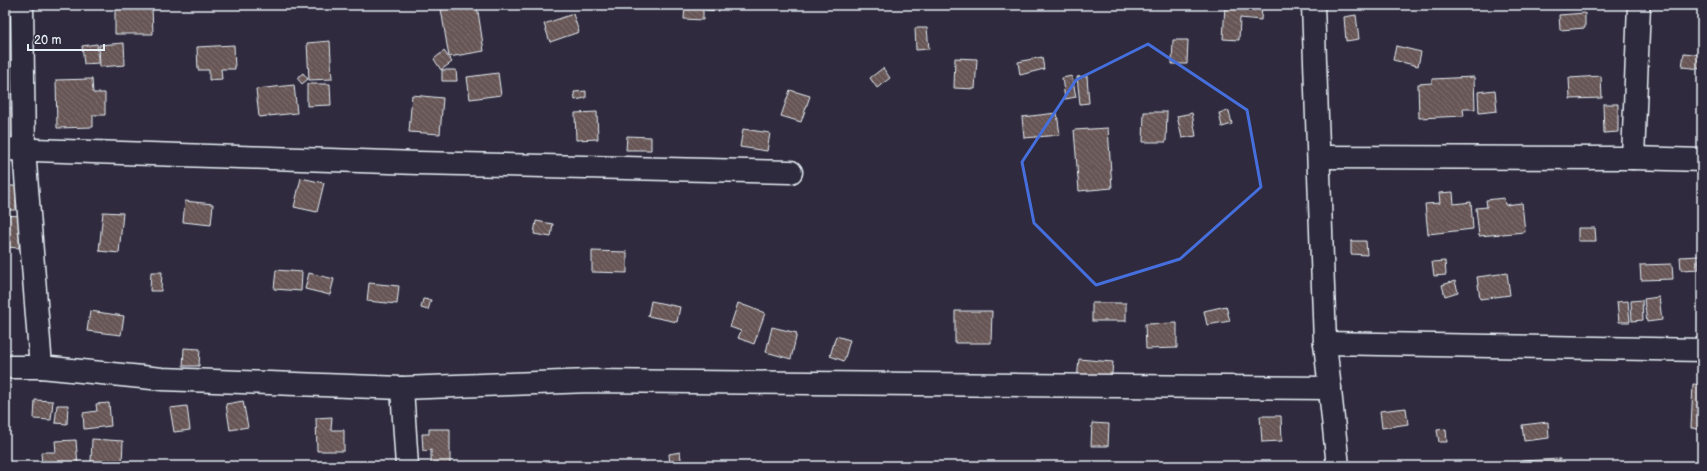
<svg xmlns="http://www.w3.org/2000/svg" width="1707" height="471" viewBox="0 0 1707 471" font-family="'Balsamiq Sans',sans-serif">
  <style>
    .building { fill: url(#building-back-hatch); stroke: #e8f1f8 }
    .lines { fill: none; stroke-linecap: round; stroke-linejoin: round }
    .street-casing { stroke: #e8f1f8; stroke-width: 25 }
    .street { stroke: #2f2a3d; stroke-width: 22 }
    .marked { fill: none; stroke: #466fde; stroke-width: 3; stroke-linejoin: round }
  </style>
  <defs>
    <pattern id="building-back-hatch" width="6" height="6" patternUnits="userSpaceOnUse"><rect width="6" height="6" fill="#685756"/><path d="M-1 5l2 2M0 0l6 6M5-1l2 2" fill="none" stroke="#7e706f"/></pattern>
  </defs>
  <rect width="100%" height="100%" fill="#2f2a3d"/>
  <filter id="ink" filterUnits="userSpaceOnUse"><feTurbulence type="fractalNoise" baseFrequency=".025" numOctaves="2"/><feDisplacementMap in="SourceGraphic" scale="8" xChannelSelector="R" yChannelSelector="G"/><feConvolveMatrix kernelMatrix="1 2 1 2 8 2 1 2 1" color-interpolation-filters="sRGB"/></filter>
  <g filter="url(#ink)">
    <!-- building -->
    <g class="building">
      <polygon points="464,5 477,5 484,51 449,57 441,9"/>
      <polygon points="685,5 703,5 703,20 684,19"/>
      <polygon points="705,5 719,5 719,11 705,10"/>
      <polygon points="1225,5 1262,6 1261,20 1240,18 1239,40 1223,39"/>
      <polygon points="152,7 153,34 115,34 115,8"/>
      <polygon points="1585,13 1585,28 1560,30 1559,15"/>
      <polygon points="573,14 579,32 550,42 544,24"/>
      <polygon points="1356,15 1359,39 1346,41 1344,17"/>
      <polygon points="915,28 927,28 929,49 916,50"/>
      <polygon points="1173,40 1188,40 1187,64 1172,64"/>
      <polygon points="330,41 332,79 309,80 307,43"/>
      <polygon points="124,43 125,65 100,67 99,45"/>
      <polygon points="97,44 99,63 84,64 82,46"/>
      <polygon points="234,45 235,69 221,69 222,79 209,80 209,70 198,70 197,47"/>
      <polygon points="1396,46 1421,52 1418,66 1393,60"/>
      <polygon points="444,51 452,62 441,70 434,59"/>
      <polygon points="1684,53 1702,55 1702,69 1682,67"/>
      <polygon points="1042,57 1044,69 1020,75 1018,62"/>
      <polygon points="955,58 977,59 975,89 954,88"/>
      <polygon points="883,68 890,78 877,88 870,78"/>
      <polygon points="442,70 456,70 457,81 442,81"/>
      <polygon points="303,73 308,79 302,84 297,78"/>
      <polygon points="498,73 501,95 470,99 467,77"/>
      <polygon points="1072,76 1076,97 1065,99 1062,78"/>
      <polygon points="1087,76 1089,103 1080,104 1077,77"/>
      <polygon points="1601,76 1602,98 1570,99 1569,78"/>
      <polygon points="1474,77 1475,109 1463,109 1464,116 1419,118 1418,84 1432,83 1432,79"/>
      <polygon points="92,79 93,93 105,93 105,115 93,115 93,127 57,128 56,80"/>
      <polygon points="307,84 330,84 331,105 307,106"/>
      <polygon points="294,85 297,113 259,117 256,89"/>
      <polygon points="790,90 810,96 801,122 781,116"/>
      <polygon points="1495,90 1497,111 1479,113 1478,92"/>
      <polygon points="586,91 586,98 575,100 574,92"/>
      <polygon points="412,95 443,98 440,134 409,132"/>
      <polygon points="1603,104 1618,104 1618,132 1604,133"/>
      <polygon points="5,108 17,108 15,135 5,135"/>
      <polygon points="1229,111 1232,124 1222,127 1219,113"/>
      <polygon points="597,112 598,139 576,140 575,113"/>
      <polygon points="1144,112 1167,112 1166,142 1143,142"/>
      <polygon points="1057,113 1060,135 1024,138 1022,117"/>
      <polygon points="1192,113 1196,136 1182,138 1177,116"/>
      <polygon points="1108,128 1112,188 1079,191 1074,130"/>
      <polygon points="743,129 770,133 767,151 740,147"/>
      <polygon points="627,136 651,137 651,150 626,150"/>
      <polygon points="301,178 324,183 317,212 294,207"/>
      <rect x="5" y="186" width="11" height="24"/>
      <polygon points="1453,192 1454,204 1471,202 1473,229 1428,234 1425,204 1440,203 1439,193"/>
      <polygon points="1504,198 1505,205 1522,203 1525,232 1479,236 1476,208 1487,207 1486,200"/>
      <polygon points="185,201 213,204 211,225 183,222"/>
      <polygon points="103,212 123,213 119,253 99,251"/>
      <polygon points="5,215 20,216 19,248 5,247"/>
      <polygon points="536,221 553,224 551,237 534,234"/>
      <rect x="1700" y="224" width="2" height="12"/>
      <polygon points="1578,228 1595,228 1596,241 1578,241"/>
      <polygon points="1351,241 1366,241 1367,255 1351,254"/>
      <polygon points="592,251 627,252 627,273 592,272"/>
      <polygon points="1698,256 1699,269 1681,270 1680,257"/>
      <polygon points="1445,261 1446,275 1434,276 1432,262"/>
      <polygon points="1672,264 1673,279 1641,280 1640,265"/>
      <polygon points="276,270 302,272 301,291 274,289"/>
      <polygon points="151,272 162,272 161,291 150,291"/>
      <polygon points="309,273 334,279 330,295 305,289"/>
      <polygon points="1507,273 1510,295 1480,299 1477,277"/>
      <polygon points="1455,281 1458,292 1445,296 1442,285"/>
      <polygon points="369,283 399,286 397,304 367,301"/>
      <polygon points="1659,297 1662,320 1647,322 1644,299"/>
      <polygon points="423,299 431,300 428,310 421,308"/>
      <polygon points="1642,300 1643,320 1632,321 1631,301"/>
      <polygon points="651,301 680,307 677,322 648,316"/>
      <polygon points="1628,301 1630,322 1619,322 1617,302"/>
      <polygon points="738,303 765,313 754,344 738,338 741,331 730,327"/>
      <rect x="1092" y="303" width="34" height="18"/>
      <polygon points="1226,306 1230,321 1207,325 1204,311"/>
      <polygon points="90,311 124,316 121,335 87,331"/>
      <polygon points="955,311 992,311 991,343 955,343"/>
      <polygon points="1177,323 1177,348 1146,349 1145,324"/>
      <polygon points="772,327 797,333 791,359 766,352"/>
      <polygon points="836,336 850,340 844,361 830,356"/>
      <polygon points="184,348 200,349 199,366 183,366"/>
      <polygon points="1079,359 1113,362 1111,383 1077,380"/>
      <polygon points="1693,384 1702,385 1702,429 1691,428"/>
      <polygon points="35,400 53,401 51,420 34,419"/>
      <polygon points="243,401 248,427 230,430 226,404"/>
      <polygon points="109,403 111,426 84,429 83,413 97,411 96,404"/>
      <polygon points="57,405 68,405 67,424 55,423"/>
      <polygon points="187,406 190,430 174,432 170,408"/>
      <polygon points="1406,408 1408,424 1382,428 1380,411"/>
      <polygon points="1260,416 1281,416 1282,441 1262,442"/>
      <polygon points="332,417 331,430 344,430 344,451 317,451 316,418"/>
      <polygon points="1548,422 1549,438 1524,441 1522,425"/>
      <polygon points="1092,423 1109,424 1108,446 1091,446"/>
      <polygon points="429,429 450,429 450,466 431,466 431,450 423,451 422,434 429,434"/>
      <polygon points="1446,429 1447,442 1439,442 1437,430"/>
      <polygon points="92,439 123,441 122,464 91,462"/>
      <polygon points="76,440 78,466 42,466 41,452 56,452 55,441"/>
      <polygon points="680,452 682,466 670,466 669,454"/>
      <polygon points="1560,459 1560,466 1522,466 1522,461"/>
      <rect x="772" y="464" width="34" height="2"/>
    </g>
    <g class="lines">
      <!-- street casing -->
      <g class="street-casing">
        <g id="street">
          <polyline points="22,5 24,150 41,367 162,379 402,388 590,381 1330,388"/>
          <polyline points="1313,5 1325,343 1338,466"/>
          <polyline points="5,149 418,163 791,172"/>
          <polyline points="1319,157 1633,158 1702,160"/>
          <polyline points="1633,158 1639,5"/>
          <polyline points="1325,343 1702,350"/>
          <polyline points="5,367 41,367"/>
          <polyline points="402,388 407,466"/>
        </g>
      </g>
      <!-- street -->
      <use href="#street" class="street"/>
    </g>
  </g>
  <!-- marked area -->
  <path class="marked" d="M 1148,44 L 1247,110 L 1261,187 L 1180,259 L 1096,285 L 1034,223 L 1022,162 L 1076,80 Z"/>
  <!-- margin -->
  <rect width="1707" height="471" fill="none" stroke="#2f2a3d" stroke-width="20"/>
  <rect x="10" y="10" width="1687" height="451" fill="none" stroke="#e8f1f8" stroke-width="1.5" filter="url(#ink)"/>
  <!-- scale -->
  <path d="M28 44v6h76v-6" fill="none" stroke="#e8f1f8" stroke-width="2"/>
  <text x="34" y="44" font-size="12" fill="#e8f1f8" stroke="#2f2a3d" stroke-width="3" paint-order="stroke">20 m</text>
</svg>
